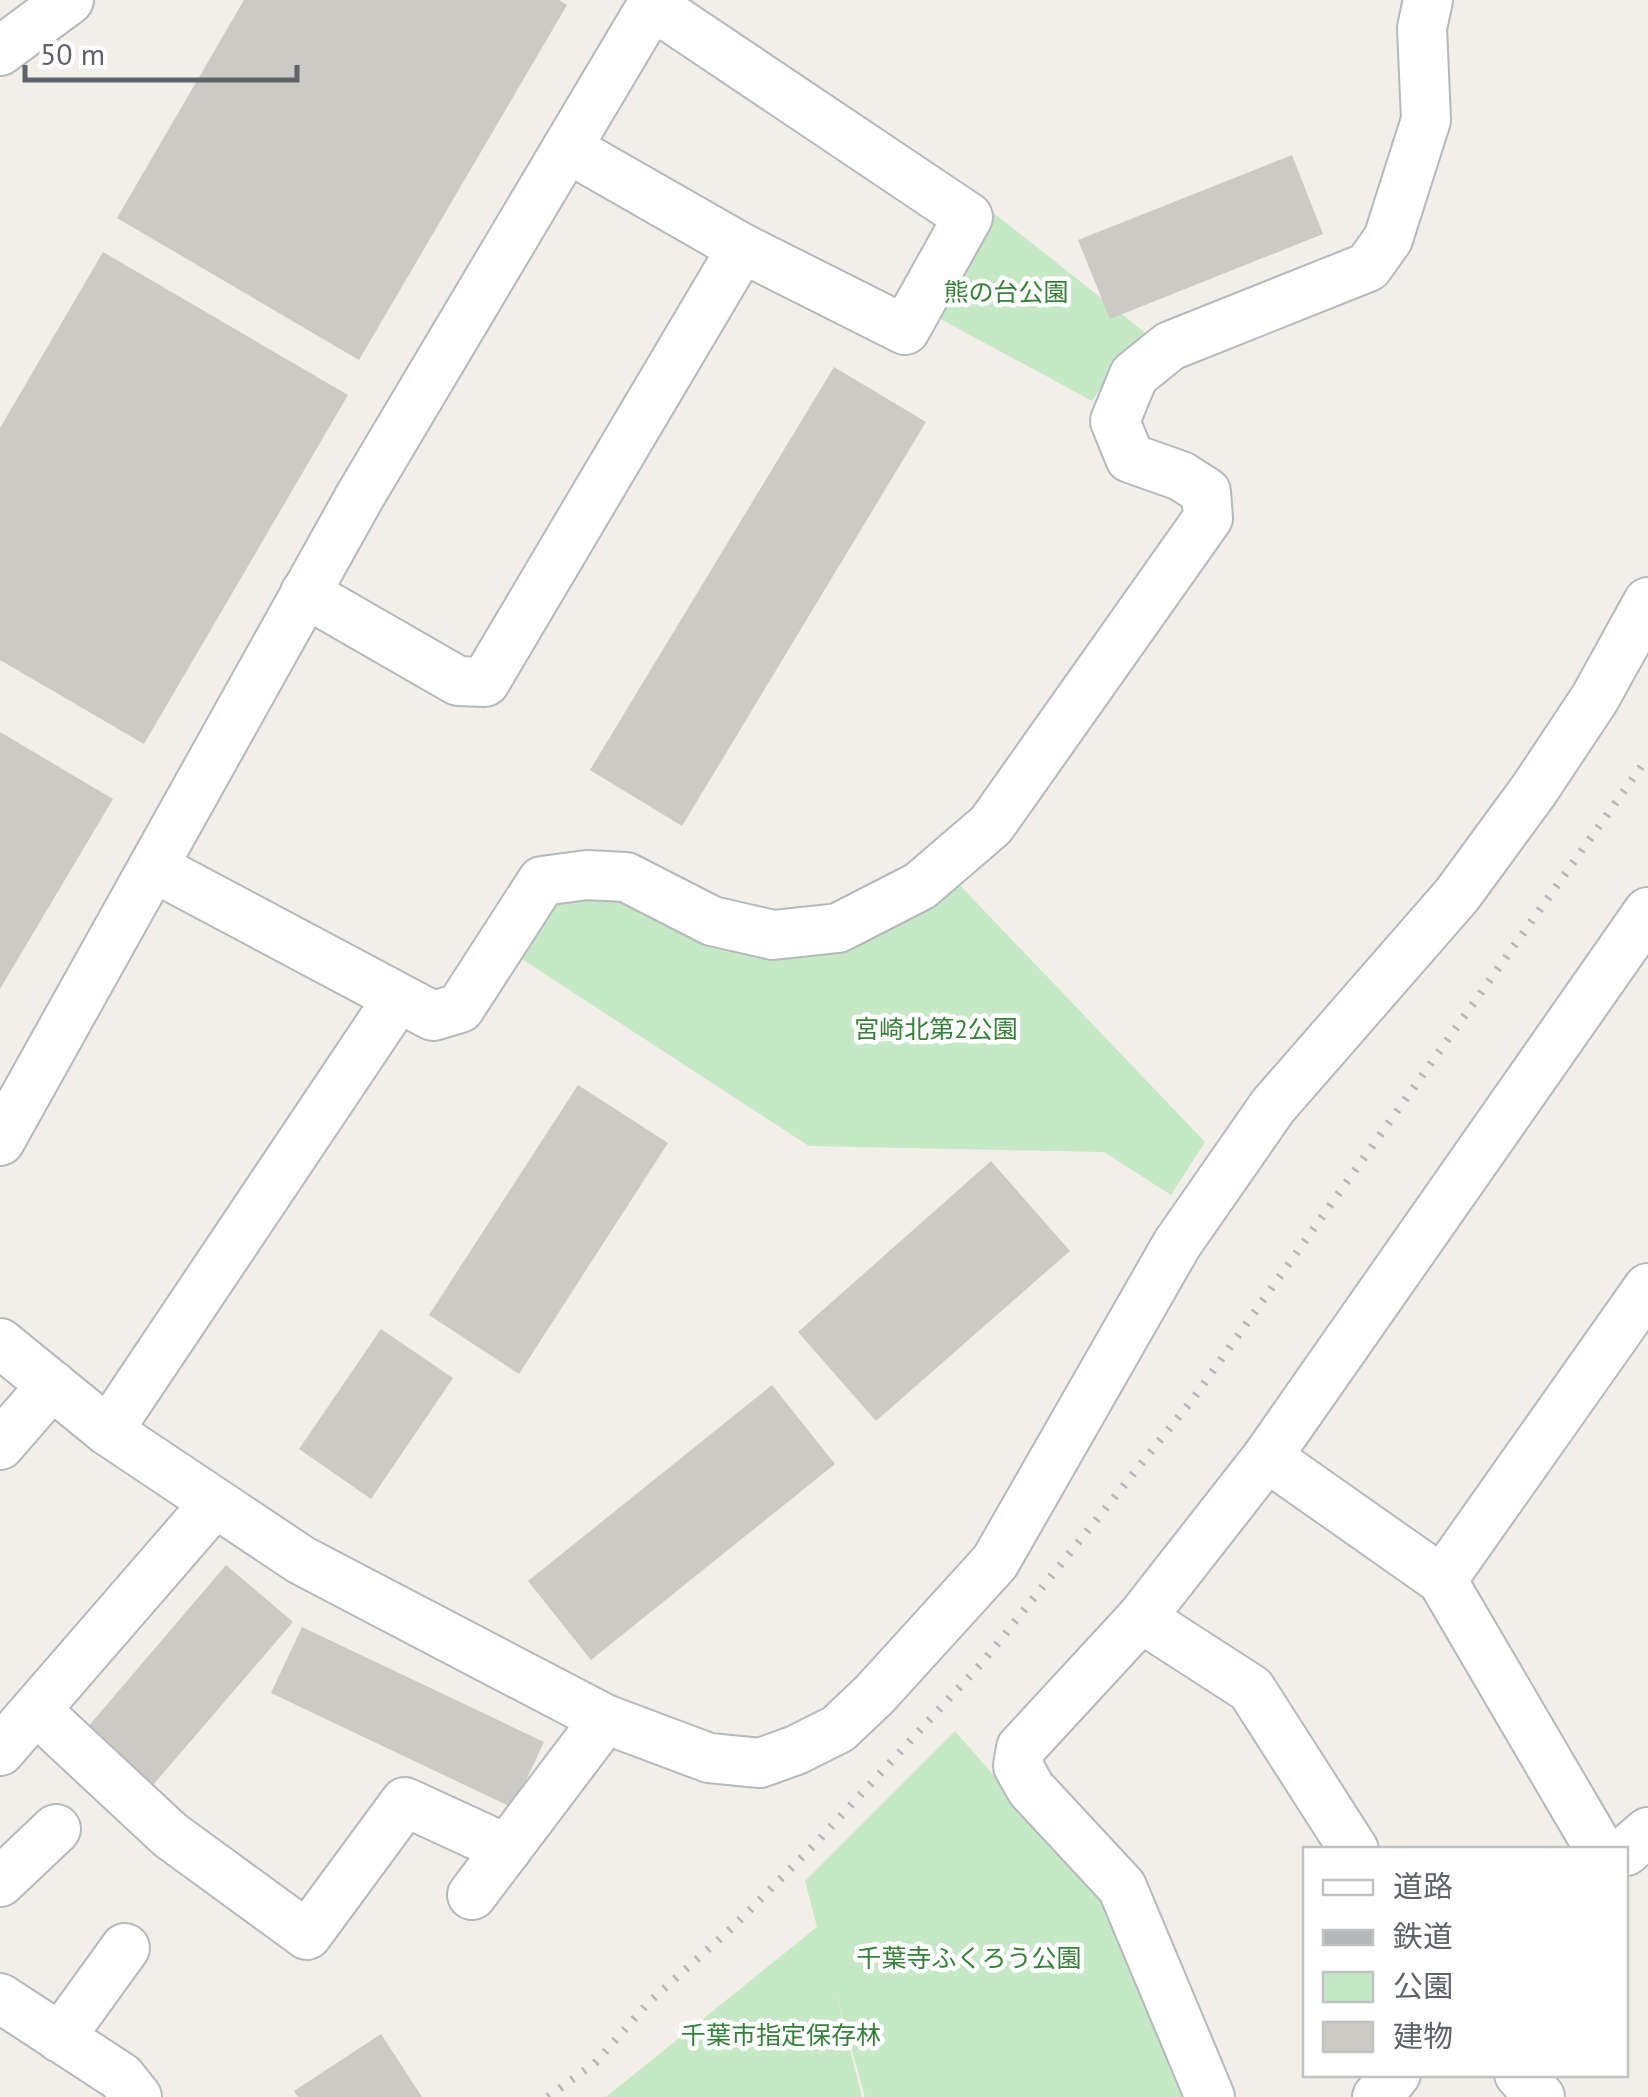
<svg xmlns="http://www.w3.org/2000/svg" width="1648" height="2097" viewBox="0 0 1648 2097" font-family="'PT Sans','Noto Sans JP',sans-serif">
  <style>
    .green { fill: #c5e8c5 }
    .building { fill: #cccac5 }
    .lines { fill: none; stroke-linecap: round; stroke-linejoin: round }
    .minor-casing { stroke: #b5b8bc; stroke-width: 52 }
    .minor { stroke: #fff; stroke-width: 48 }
    .rail { stroke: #b6b7b8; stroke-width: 8; stroke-dasharray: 2.5 12; stroke-linecap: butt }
    .labels { text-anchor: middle; stroke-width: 9; stroke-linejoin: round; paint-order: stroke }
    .park-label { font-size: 25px; fill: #348238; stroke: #fff }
  </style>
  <rect width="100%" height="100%" fill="#f1efe8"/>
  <!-- green -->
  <g class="green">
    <polygon points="986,207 1148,335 1120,359 1092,401 924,310"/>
    <polygon points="952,877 1205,1142 1171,1195 1104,1152 809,1146 514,954 541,909 594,885 735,944"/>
    <polygon points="955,1731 1105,1903 1197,2097 865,2097 835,1990 862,2097 606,2097 817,1927 805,1881"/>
  </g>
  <!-- building -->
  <g class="building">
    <polygon points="244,0 559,0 567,5 359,360 117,218"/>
    <polygon points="1292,155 1323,234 1110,319 1078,240"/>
    <polygon points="103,252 348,395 144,744 0,660 0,428"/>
    <polygon points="834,367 926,422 682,826 590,770"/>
    <polygon points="0,732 113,799 0,989"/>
    <polygon points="578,1085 668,1143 519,1374 429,1315"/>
    <polygon points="991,1161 1070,1251 876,1421 798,1332"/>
    <polygon points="381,1329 453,1378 371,1499 299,1449"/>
    <polygon points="772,1385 835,1464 591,1660 528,1581"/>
    <polygon points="226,1565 293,1622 153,1785 87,1728"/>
    <polygon points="302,1627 544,1742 513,1808 271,1693"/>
    <polygon points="381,2034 422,2097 298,2097 294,2091"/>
  </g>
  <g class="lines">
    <!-- minor casing -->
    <g class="minor-casing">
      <g id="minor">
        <polyline points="0,51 69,0"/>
        <polyline points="567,148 742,248 905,330 968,217 652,5"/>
        <polyline points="305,593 458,681 485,682 742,248"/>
        <polyline points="153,867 433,1016 460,1008 542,881 587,875 626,877 712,921 773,935 838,928 920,886 991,825 1208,518 1206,492 1181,476 1130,458 1115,421 1134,375 1170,346 1368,267 1388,239 1426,120 1422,28 1428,0"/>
        <polyline points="0,1141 360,496 655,0"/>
        <polyline points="0,1343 108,1431 301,1560 605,1719 709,1758 760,1763 796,1750 838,1729 874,1695 995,1562 1177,1244 1273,1106 1457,895 1534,790 1595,698 1648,602"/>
        <polyline points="108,1431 398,998"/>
        <polyline points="0,1445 52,1385"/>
        <polyline points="1267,1457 1442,1580 1600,1850"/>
        <polyline points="1442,1580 1648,1288"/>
        <polyline points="1141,1618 1251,1689 1354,1850"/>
        <polyline points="37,1711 170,1835 307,1935 405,1802 507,1849"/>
        <polyline points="0,1751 214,1504"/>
        <polyline points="1626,1851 1648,1832"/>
        <polyline points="0,1882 56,1829"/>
        <polyline points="472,1895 605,1719"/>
        <polyline points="0,1998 121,2077 137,2097"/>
        <polyline points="60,2038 125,1948"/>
        <polyline points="1519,2074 1540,2097"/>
        <polyline points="1210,2097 1122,1887 1031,1789 1018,1766 1021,1748 1141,1618 1267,1457 1648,912"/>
        <polyline points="1377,2097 1396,2074"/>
      </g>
    </g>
    <!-- minor -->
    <use href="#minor" class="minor"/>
    <!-- rail -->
    <polyline class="rail" points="548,2097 595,2063 649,2002 733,1927 816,1843 981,1664 1193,1399 1648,757"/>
  </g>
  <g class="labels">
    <!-- park labels -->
    <g class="park-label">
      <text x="1006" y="301">熊の台公園</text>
      <text x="936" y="1038">宮崎北第2公園</text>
      <text x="969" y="1967">千葉寺ふくろう公園</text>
      <text x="781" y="2044">千葉市指定保存林</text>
    </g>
  </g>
  <!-- legend -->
  <rect x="1303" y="1847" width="325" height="230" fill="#ffffff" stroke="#bfc1c3" stroke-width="2.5"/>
  <rect x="1323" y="1880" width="50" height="15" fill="#ffffff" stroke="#bfc1c3" stroke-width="2.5"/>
  <text x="1393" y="1897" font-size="30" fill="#5f6368">道路</text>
  <rect x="1323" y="1930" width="50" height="15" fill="#b6b7b8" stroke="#bfc1c3" stroke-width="2.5"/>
  <text x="1393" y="1947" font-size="30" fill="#5f6368">鉄道</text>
  <rect x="1323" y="1972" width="50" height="30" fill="#c5e8c5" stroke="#bfc1c3" stroke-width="2.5"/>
  <text x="1393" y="1997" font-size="30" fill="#5f6368">公園</text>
  <rect x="1323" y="2022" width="50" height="30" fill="#cccac5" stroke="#bfc1c3" stroke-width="2.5"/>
  <text x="1393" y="2047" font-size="30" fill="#5f6368">建物</text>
  <!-- scale -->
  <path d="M25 65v15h272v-15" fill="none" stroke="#5f6368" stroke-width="5"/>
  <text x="40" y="65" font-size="30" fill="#5f6368" stroke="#ffffff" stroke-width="8" paint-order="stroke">50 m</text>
</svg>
